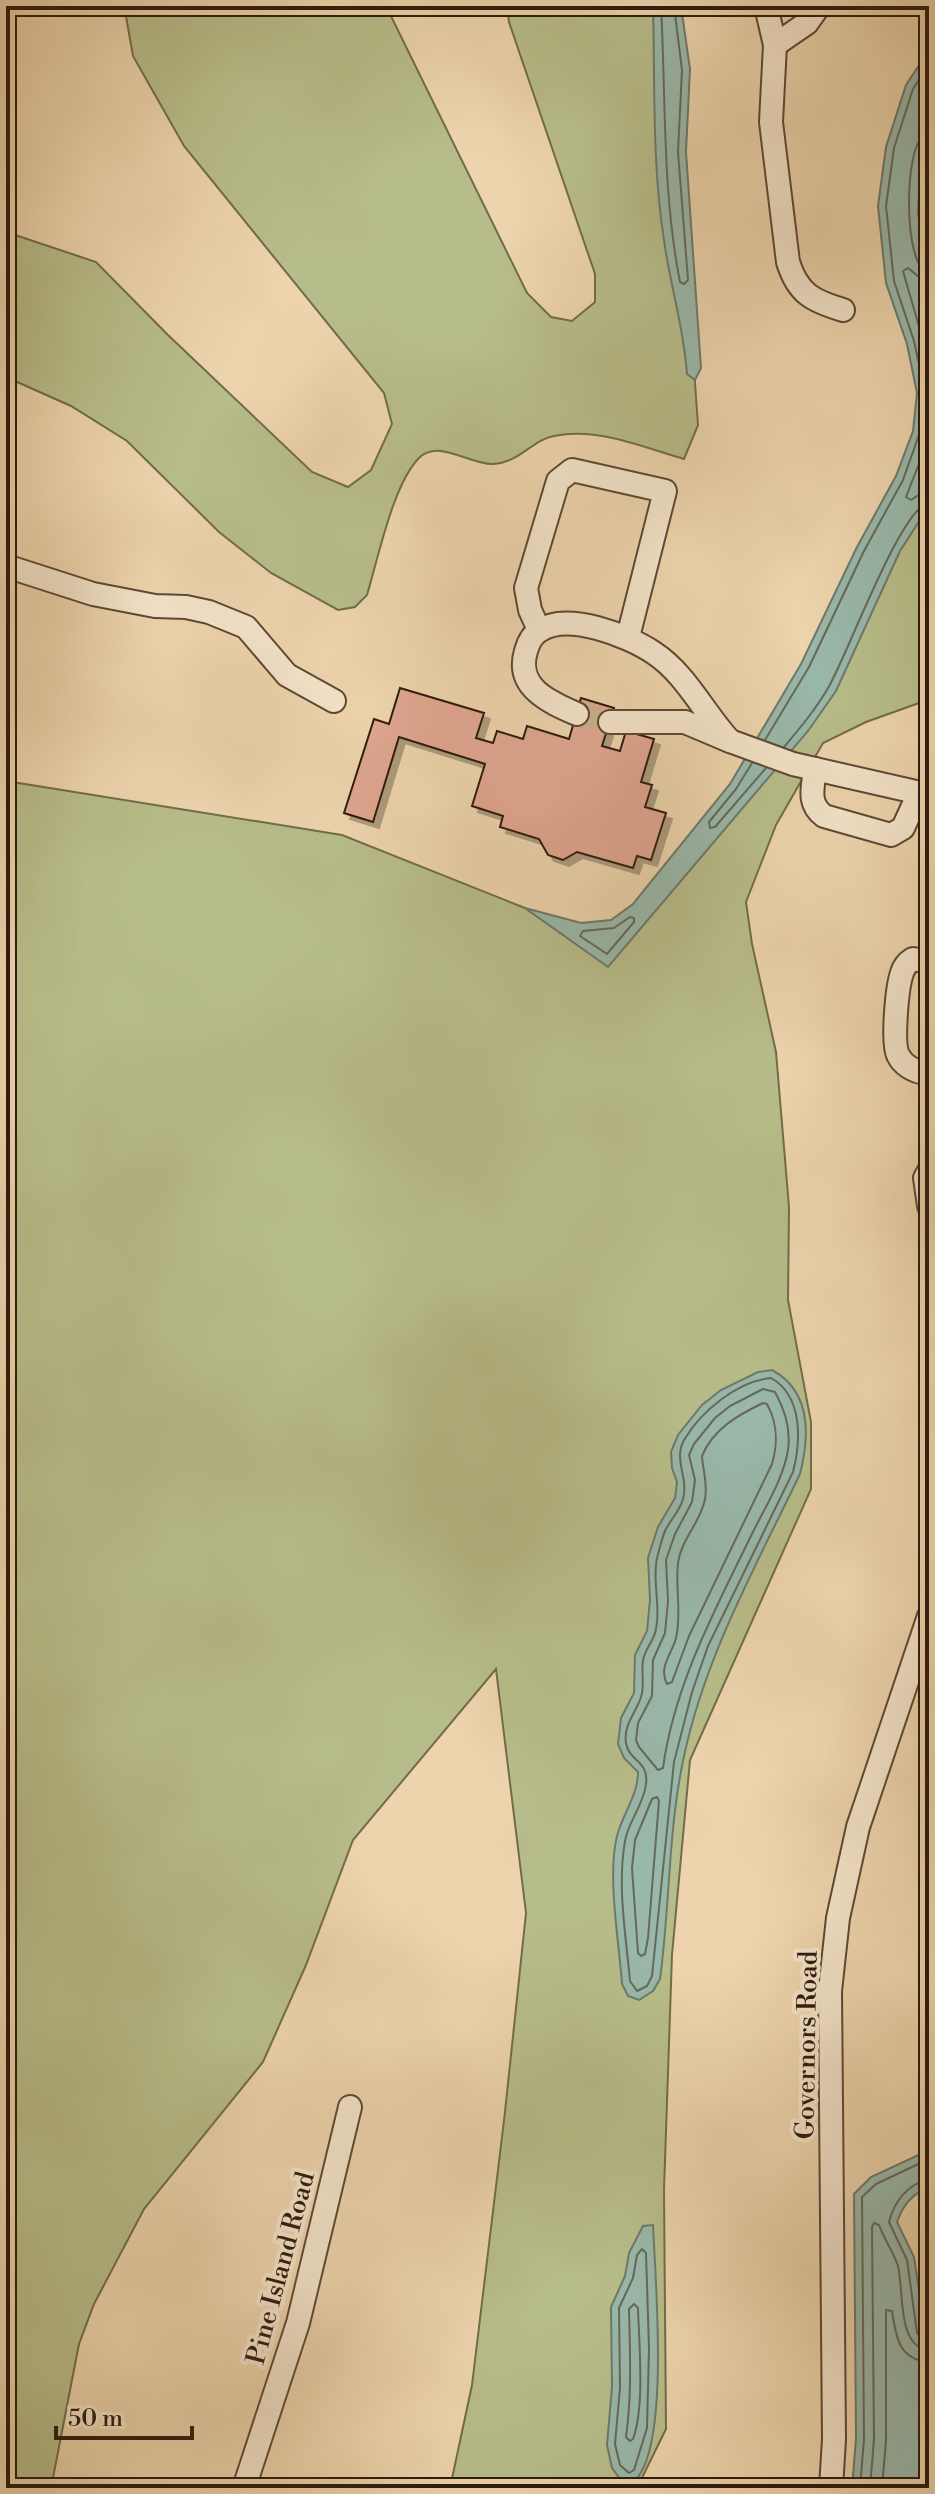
<svg xmlns="http://www.w3.org/2000/svg" width="935" height="2494" viewBox="0 0 935 2494" font-family="'Libre Bodoni',serif">
  <style>
    .green { fill: #b7bd8a; stroke: #726c4c; stroke-width: 2 }
    .water { fill: #99b8aa; stroke: #6e796b; stroke-width: 2 }
    .lines { fill: none; stroke-linecap: round; stroke-linejoin: round }
    .shore { stroke: #64695c; stroke-width: 2 }
    .building { fill: #e0a690; stroke: #2e1a0d; stroke-width: 2; filter: url(#shadow) }
    .minor-tunnel { stroke: #c7af8c; stroke-width: 22; stroke-dasharray: 22 11; stroke-linecap: butt }
    .minor-casing { stroke: #5e4835; stroke-width: 26 }
    .minor { stroke: #f3e3c9; stroke-width: 22 }
    .labels { text-anchor: middle; stroke-width: 8; stroke-linejoin: round; paint-order: stroke }
    .street-label { font-size: 26px; fill: #2e1a0d; stroke: #f3e3c9 }
  </style>
  <defs>
    <filter id="shadow"><feDropShadow dx="6" dy="6" stdDeviation="0" flood-color="#0004"/></filter>
  </defs>
  <rect width="100%" height="100%" fill="#edd4ac"/>
  <filter id="stains"><feTurbulence type="fractalNoise" baseFrequency=".0025" numOctaves="4"/><feColorMatrix values="0 0 0 0 .2 0 0 0 0 .09 0 0 0 0 .02 0 0 0 .5 -.17"/></filter>
  <radialGradient id="worn" r=".72"><stop offset=".6" stop-color="#630" stop-opacity="0"/><stop offset="1" stop-color="#630" stop-opacity=".3"/></radialGradient>
  <!-- green -->
  <g class="green">
    <path d="M 128,6 L 386,6 L 527,293 L 551,317 L 572,321 L 595,302 L 595,274 L 509,22 L 507,6 L 668,6 L 698,425 L 684,459 C 642,447 598,427 554,436 C 532,440 520,462 494,464 C 471,466 439,438 419,458 C 393,484 378,559 367,595 L 355,607 L 338,610 L 271,573 L 219,532 L 127,441 L 71,406 L 6,377 L 6,232 L 96,262 L 168,335 L 312,472 L 348,487 L 371,470 L 392,424 L 384,393 L 184,146 L 133,56 L 125,11 Z"/>
    <polygon points="929,103 929,353 909,145"/>
    <polygon points="929,443 929,695 919,703 866,722 823,743 776,825 746,902 752,944 776,1052 789,1207 788,1300 811,1422 811,1489 690,1760 672,1955 664,2190 666,2429 637,2488 450,2488 472,2385 505,2112 526,1913 496,1669 353,1840 306,1965 263,2062 144,2209 94,2304 79,2344 51,2488 6,2488 6,781 342,835 525,908 608,966 717,818"/>
  </g>
  <!-- water -->
  <g class="water">
    <path d="M 653,6 L 681,6 L 690,69 L 686,152 L 701,368 L 695,380 L 687,374 C 684,328 670,285 664,240 C 652,165 655,82 653,6 Z"/>
    <polygon points="929,50 929,130 920,168 918,213 924,257 929,268 929,506 900,551 836,691 808,731 608,967 525,908 581,923 611,920 633,904 730,784 801,664 857,547 896,476 913,431 917,393 907,344 886,283 878,206 886,147 906,85"/>
    <path d="M 772,1370 C 811,1391 810,1435 800,1474 C 755,1568 704,1658 683,1761 C 668,1832 670,1907 660,1979 L 653,1991 L 639,2000 L 628,1996 L 622,1984 C 619,1941 607,1876 617,1836 C 623,1813 638,1795 638,1772 L 624,1758 L 618,1744 L 621,1718 L 634,1693 L 635,1655 L 647,1631 L 650,1600 L 648,1558 L 658,1527 L 675,1498 L 677,1482 L 672,1468 L 671,1452 L 678,1435 L 702,1405 L 721,1390 L 758,1372 Z"/>
    <path d="M 929,2150 L 929,2187 C 912,2194 903,2205 897,2222 L 914,2257 L 929,2358 L 929,2488 L 852,2488 L 856,2439 L 854,2194 L 871,2177 Z"/>
    <path d="M 653,2225 C 655,2275 671,2453 633,2482 L 621,2480 L 612,2468 L 607,2445 L 612,2387 L 611,2307 L 625,2276 L 629,2253 L 643,2226 Z"/>
  </g>
  <g class="lines">
    <!-- shore -->
    <g class="shore">
      <path d="M 661,6 C 666,98 662,191 680,282 L 684,284 L 688,280 L 678,152 L 682,70 L 674,6"/>
      <path d="M 929,136 L 921,138 C 905,159 905,246 921,267 L 929,268"/>
      <polyline points="929,278 919,277 908,268 903,271 929,361"/>
      <polyline points="929,438 906,497 911,500 920,494 929,493"/>
      <polyline points="765,740 809,667 864,551 903,480 920,432 925,392 914,341 894,281 886,206 894,148 913,89 929,64"/>
      <path d="M 784,747 C 800,728 816,709 828,688 C 846,659 901,506 929,503"/>
      <polyline points="752,763 736,789 709,822 710,828 715,827 766,768"/>
      <polygon points="630,917 634,918 634,922 607,954 580,936 583,931 614,928"/>
      <path d="M 771,1378 C 803,1396 801,1441 793,1472 L 708,1646 L 692,1692 L 674,1762 L 652,1976 L 647,1986 L 637,1991 L 630,1981 C 626,1936 617,1886 625,1841 C 628,1822 644,1804 646,1784 C 649,1760 629,1762 626,1743 C 623,1725 636,1713 641,1697 C 645,1686 641,1672 643,1661 C 644,1651 652,1643 655,1633 C 662,1608 651,1579 658,1554 C 660,1547 662,1538 665,1531 C 670,1520 680,1511 683,1499 C 689,1478 673,1460 684,1440 C 701,1411 738,1381 771,1378 Z"/>
      <path d="M 763,1389 L 775,1392 C 785,1410 791,1429 788,1450 C 783,1481 762,1512 749,1540 C 714,1612 674,1686 663,1768 L 658,1770 L 639,1747 L 636,1740 L 638,1723 L 652,1696 L 653,1660 L 665,1633 L 668,1601 L 666,1560 L 675,1534 L 692,1502 L 695,1480 L 689,1455 L 694,1444 L 715,1418 L 730,1406 Z"/>
      <path d="M 763,1403 L 767,1404 C 778,1424 778,1443 772,1464 L 689,1636 L 672,1682 L 667,1684 C 658,1667 672,1654 676,1638 C 682,1613 675,1587 678,1563 C 681,1539 701,1522 705,1499 C 708,1483 703,1472 702,1456 C 713,1429 738,1415 763,1403 Z"/>
      <polygon points="657,1797 659,1801 648,1938 645,1954 641,1956 638,1953 632,1868 635,1840 652,1799"/>
      <path d="M 929,2180 C 908,2183 894,2202 889,2222 L 907,2260 L 917,2333 L 922,2339 L 929,2340"/>
      <polygon points="642,2249 646,2253 649,2348 647,2428 634,2470 629,2473 620,2465 615,2444 620,2388 619,2308 633,2278 637,2255"/>
      <path d="M 634,2304 L 638,2308 C 639,2344 645,2406 633,2439 L 630,2441 L 626,2437 C 632,2395 630,2352 629,2309 Z"/>
      <polyline points="860,2488 864,2439 862,2197 876,2184 929,2159"/>
      <path d="M 870,2488 L 874,2439 L 872,2227 L 874,2223 L 879,2225 C 884,2239 894,2253 898,2266 C 904,2291 897,2348 929,2350"/>
      <path d="M 882,2488 L 886,2440 L 886,2310 L 892,2311 C 896,2336 898,2360 929,2362"/>
    </g>
  </g>
  <!-- building -->
  <polygon class="building" points="400,688 484,713 476,738 493,743 497,731 523,739 527,726 569,739 581,698 614,708 602,746 620,751 626,731 654,739 641,782 652,785 645,807 666,813 651,860 637,856 633,868 577,852 563,860 548,855 539,839 500,827 503,816 472,806 485,764 399,737 373,822 344,813 374,719 389,724"/>
  <g class="lines">
    <!-- minor-tunnel -->
    <polyline class="minor-tunnel" points="577,714 610,722"/>
    <!-- minor casing -->
    <g class="minor-casing">
      <g id="minor">
        <path d="M 766,6 L 775,45 L 771,122 L 788,262 C 798,294 813,301 843,310"/>
        <polyline points="775,45 807,23 819,6"/>
        <polyline points="6,566 93,594 155,606 186,607 209,612 246,627 287,675 334,701"/>
        <polyline points="539,630 530,610 526,588 558,481 572,470 665,491 628,637"/>
        <path d="M 577,714 C 549,702 515,687 526,651 C 528,644 532,635 539,631 C 567,611 629,636 654,653 C 686,674 704,713 730,741 L 685,722 L 610,722"/>
        <polyline points="730,741 793,764 929,795"/>
        <path d="M 815,769 C 813,788 807,803 824,816 L 891,835 L 903,828 L 919,793"/>
        <path d="M 929,962 L 913,959 C 908,962 904,966 902,973 C 897,987 892,1042 898,1055 C 904,1067 916,1072 929,1074"/>
        <polyline points="929,1171 925,1178 929,1206"/>
        <polyline points="244,2488 298,2323 350,2107"/>
        <polyline points="831,2488 834,2439 830,1991 838,1918 858,1827 929,1616"/>
      </g>
    </g>
    <!-- minor -->
    <use href="#minor" class="minor"/>
  </g>
  <g class="labels">
    <!-- street labels -->
    <g class="street-label">
      <text transform="translate(806 2045) rotate(-89)" y="9">Governors Road</text>
      <text transform="translate(280 2268) rotate(-75)" y="9">Pine Island Road</text>
    </g>
  </g>
  <!-- margin -->
  <rect width="935" height="2494" fill="none" stroke="#edd4ac" stroke-width="32"/>
  <rect x="8" y="8" width="919" height="2478" fill="none" stroke="#2e1a0d" stroke-width="4"/>
  <rect x="16" y="16" width="903" height="2462" fill="none" stroke="#2e1a0d" stroke-width="2"/>
  <!-- scale -->
  <path d="M56 2426v12h136v-12" fill="none" stroke="#2e1a0d" stroke-width="4"/>
  <text x="68" y="2426" font-size="24" fill="#2e1a0d" stroke="#f3e3c9" stroke-width="6" paint-order="stroke">50 m</text>
  <rect width="100%" height="100%" filter="url(#stains)"/>
  <rect width="100%" height="100%" fill="url(#worn)"/>
</svg>
